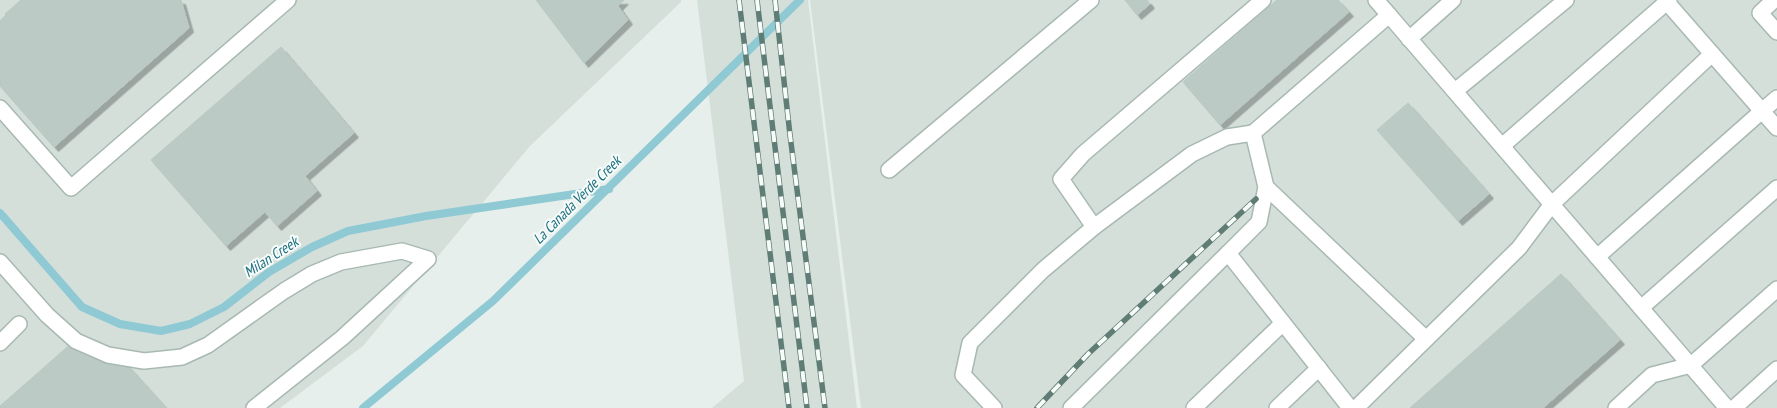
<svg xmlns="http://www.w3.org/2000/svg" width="1777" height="408" viewBox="0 0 1777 408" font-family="'PT Sans Narrow',sans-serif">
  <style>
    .built { fill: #d4dfda }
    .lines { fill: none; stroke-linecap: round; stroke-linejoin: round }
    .stream { stroke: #8ec9d4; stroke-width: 8 }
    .building { fill: #bbcac4; stroke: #b8c9c2; filter: url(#shadow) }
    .minor-casing { stroke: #a8b8b2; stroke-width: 18 }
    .minor { stroke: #fff; stroke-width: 15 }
    .rail-casing { stroke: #5f7d75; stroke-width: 5.5 }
    .rail { stroke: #f7fbf9; stroke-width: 4; stroke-dasharray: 11; stroke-linecap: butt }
    .labels { text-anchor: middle; stroke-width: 4; stroke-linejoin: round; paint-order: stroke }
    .water-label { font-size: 15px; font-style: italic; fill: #1c6f80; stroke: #f7fbf9 }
  </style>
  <defs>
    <filter id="shadow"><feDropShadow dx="4.5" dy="4.5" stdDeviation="0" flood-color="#0004"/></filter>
  </defs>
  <rect width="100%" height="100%" fill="#e6efeb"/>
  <!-- built -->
  <g class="built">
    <polygon points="0,0 681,0 681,2 530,146 363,346 280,408 0,408"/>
    <polygon points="697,0 808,0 857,408 712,408 744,381"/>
    <polygon points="810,0 1777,0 1777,408 861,408"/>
  </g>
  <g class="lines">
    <!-- stream -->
    <g class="stream">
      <polyline points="0,213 82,307 120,324 161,331 190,324 224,307 269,272 312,247 348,231 426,216 609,189"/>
      <polyline points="363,408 493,301 800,0"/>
    </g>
  </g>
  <!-- building -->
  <g class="building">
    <polygon points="21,0 181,0 189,28 54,147 0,86 0,21 6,15 5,14"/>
    <polygon points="536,0 624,0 618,6 628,20 584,63"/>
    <polygon points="1125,0 1147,0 1150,4 1137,15"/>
    <polygon points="1277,0 1338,0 1349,12 1220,125 1183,82"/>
    <polygon points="281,47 354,133 305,176 317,191 277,226 265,212 226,246 151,160"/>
    <polygon points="1408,103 1489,194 1458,221 1377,130"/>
    <polygon points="1561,274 1620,340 1543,408 1410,408"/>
    <polygon points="73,342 126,364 166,408 0,408 0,406"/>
  </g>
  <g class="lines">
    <!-- minor casing -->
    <g class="minor-casing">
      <g id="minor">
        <polyline points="1774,0 1760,13 1777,32"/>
        <polyline points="1389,15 1727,408"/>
        <polyline points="1409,39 1453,0"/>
        <polyline points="1455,91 1566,0"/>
        <polyline points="1777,98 1762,111 1777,128"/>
        <polyline points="0,108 71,188 288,0"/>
        <polyline points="1502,146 1669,0"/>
        <polyline points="889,170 1091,0"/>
        <polyline points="1266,187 1426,339"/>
        <polyline points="1094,227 1192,154 1227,137 1253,133"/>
        <polyline points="1597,257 1762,111 1665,0"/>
        <polyline points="0,262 47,315 76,341 108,355 144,361 182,357 208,345 284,291 312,274 341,262 402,251 428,259 342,338 254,408"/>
        <polyline points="1641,308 1777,188"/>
        <polyline points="0,343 19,324"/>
        <polyline points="994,408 963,375 970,343 1043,270 1094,227 1061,179 1083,154 1263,0"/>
        <polyline points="1071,408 1228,253"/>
        <polyline points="1194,408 1283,323"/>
        <polyline points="1277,408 1319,368"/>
        <polyline points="1350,408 1228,253 1259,222 1266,187 1253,133 1389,15 1376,0"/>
        <polyline points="1356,408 1519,248 1552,204 1712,54"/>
        <polyline points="1616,408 1652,375 1691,365 1777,289"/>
        <polyline points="1734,408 1777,369"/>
      </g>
    </g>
    <!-- minor -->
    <use href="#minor" class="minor"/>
    <!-- rail casing -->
    <g class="rail-casing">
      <g id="rail">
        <polyline points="739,0 789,408"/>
        <polyline points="757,0 807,408"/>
        <polyline points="775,0 790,135 825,408"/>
        <polyline points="1037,408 1088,354 1256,199"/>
      </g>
    </g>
    <!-- rail -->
    <use href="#rail" class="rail"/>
  </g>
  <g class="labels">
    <!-- water labels -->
    <g class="water-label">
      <text transform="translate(577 200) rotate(-45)" y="5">La Canada Verde Creek</text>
      <text transform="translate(271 257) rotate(-33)" y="5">Milan Creek</text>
    </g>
  </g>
</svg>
